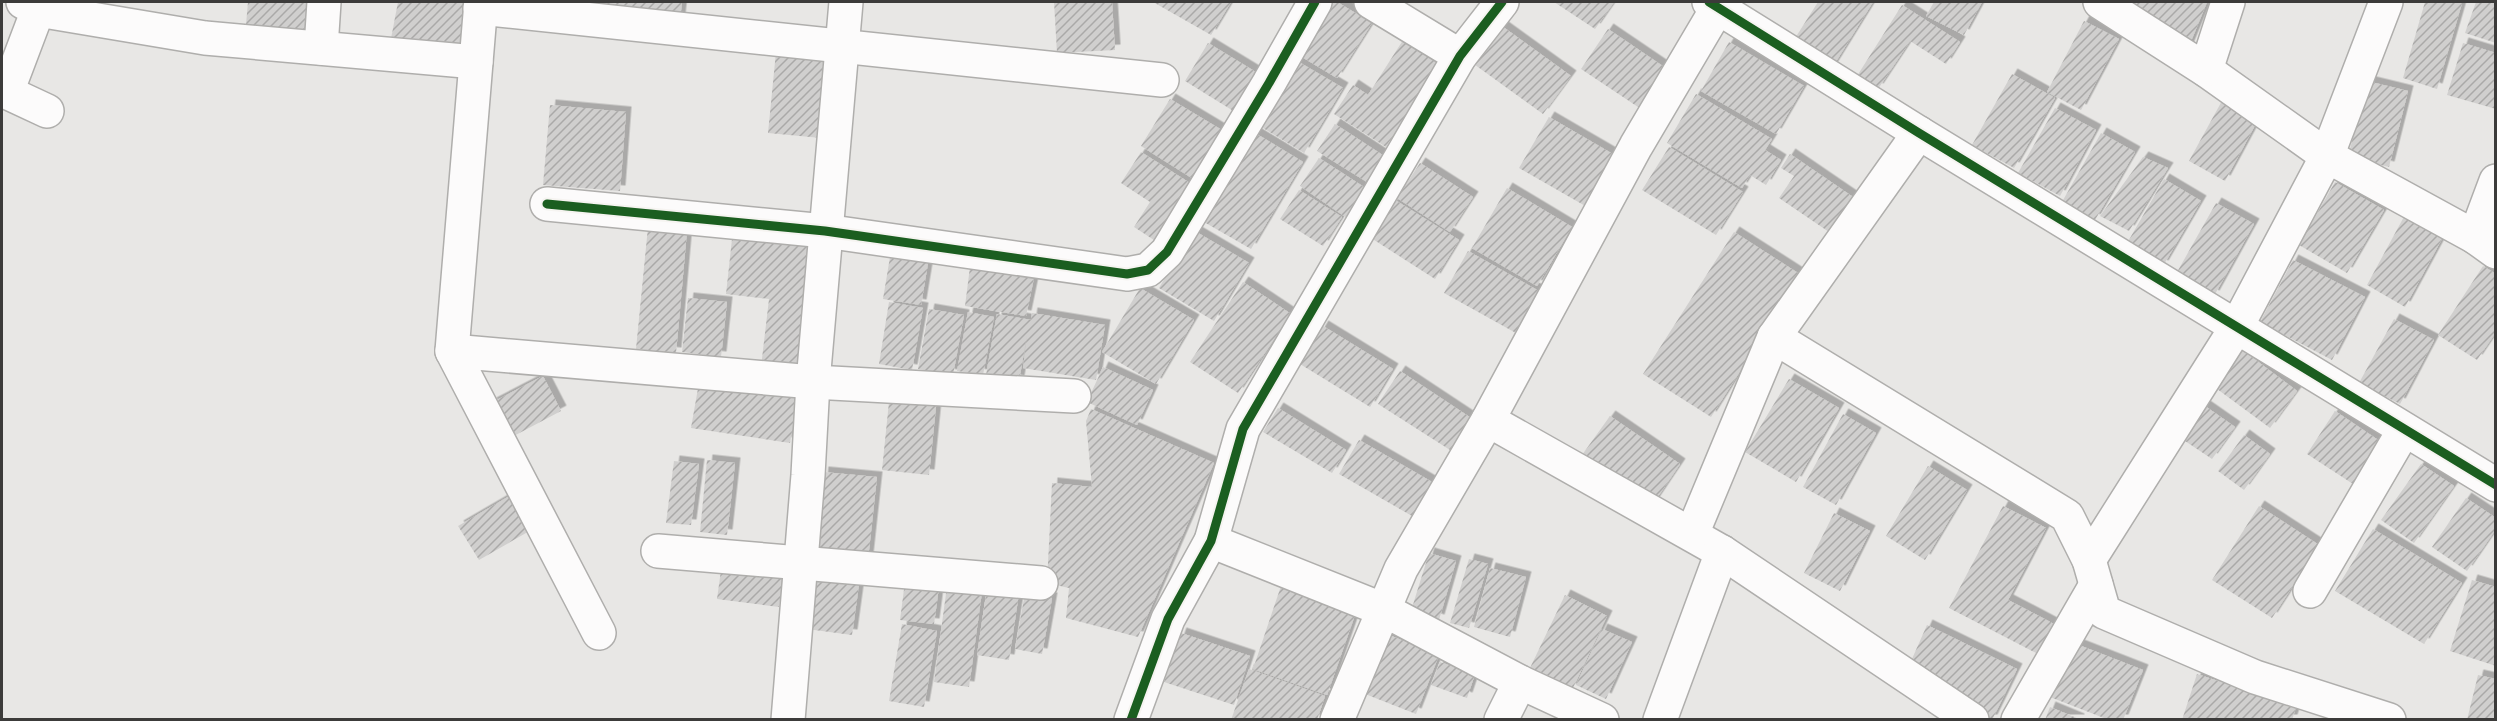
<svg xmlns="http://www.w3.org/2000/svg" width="2497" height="721" viewBox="0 0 2497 721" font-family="Helvetica,sans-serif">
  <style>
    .building { fill: url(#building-hatch); filter: url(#shadow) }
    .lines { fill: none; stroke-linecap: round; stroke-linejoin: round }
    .street-casing { stroke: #afaeac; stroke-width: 36 }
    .street { stroke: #fcfbfb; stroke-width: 33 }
    .cycleway-casing { stroke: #f6f4f1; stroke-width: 13 }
    .cycleway { stroke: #1b5e20; stroke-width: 9 }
  </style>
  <defs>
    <pattern id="building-hatch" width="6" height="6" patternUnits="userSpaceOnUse" patternTransform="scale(1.5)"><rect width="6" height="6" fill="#d0cfce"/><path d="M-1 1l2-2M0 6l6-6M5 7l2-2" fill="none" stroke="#aaa9a8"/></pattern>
    <filter id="shadow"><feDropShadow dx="5.5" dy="-5.5" stdDeviation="0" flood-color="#0004"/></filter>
  </defs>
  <rect width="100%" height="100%" fill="#e8e7e5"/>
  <!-- building -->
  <g class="building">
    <polygon points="248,2 307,2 303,41 245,36"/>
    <polygon points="398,2 467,2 458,56 390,44"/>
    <polygon points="592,2 682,2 680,19 591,7"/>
    <polygon points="1054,2 1112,2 1115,50 1057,53"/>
    <polygon points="1153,2 1231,2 1211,35"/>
    <polygon points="1331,2 1337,2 1372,23 1337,78 1297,54"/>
    <polygon points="1554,2 1614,2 1595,29"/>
    <polygon points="1818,2 1873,2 1832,68 1792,43"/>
    <polygon points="1934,2 1982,2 1964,35 1926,16"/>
    <polygon points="2128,2 2207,2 2187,51"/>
    <polygon points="2425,2 2462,3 2437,89 2403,78"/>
    <polygon points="2476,2 2496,2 2496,43 2465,33"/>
    <polygon points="1902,5 1960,42 1946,64 1910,41 1878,89 1857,76"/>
    <polygon points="2084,21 2119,39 2081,110 2047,92"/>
    <polygon points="1499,24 1571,76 1543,114 1471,62"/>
    <polygon points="1608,29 1667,69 1641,109 1581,69"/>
    <polygon points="1405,37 1440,59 1386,147 1334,114 1353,85 1368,95"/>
    <polygon points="1729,42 1804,86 1776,134 1701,91"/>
    <polygon points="1208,43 1259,74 1235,112 1185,81"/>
    <polygon points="2463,43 2496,53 2496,109 2447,95"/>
    <polygon points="776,52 829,57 821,138 768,133"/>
    <polygon points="1292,58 1343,88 1304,153 1253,122"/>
    <polygon points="2012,74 2055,98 2014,168 1972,145"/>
    <polygon points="2367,81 2408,91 2389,167 2348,157"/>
    <polygon points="1696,94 1772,139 1765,150 1781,160 1766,185 1750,175 1742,188 1667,143"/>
    <polygon points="1170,99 1225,132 1195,180 1141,146"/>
    <polygon points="2223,99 2259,118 2225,181 2189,161"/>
    <polygon points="550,105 626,112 620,191 543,185"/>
    <polygon points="2055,108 2096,130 2060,196 2018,173"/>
    <polygon points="1549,117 1623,160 1594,211 1519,168"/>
    <polygon points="1335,124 1384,156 1367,182 1317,151"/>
    <polygon points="1250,130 1303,162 1251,249 1197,218"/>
    <polygon points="2101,133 2135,152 2095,220 2062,202"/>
    <polygon points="1669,147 1743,192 1716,235 1642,190"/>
    <polygon points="1141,152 1193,185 1157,242 1134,227 1150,202 1121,183"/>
    <polygon points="1790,154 1853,197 1829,232 1779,198 1794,176 1781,168"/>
    <polygon points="2143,157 2168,168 2129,231 2100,216"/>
    <polygon points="1319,158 1367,189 1347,218 1300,186"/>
    <polygon points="1420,163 1473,197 1450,232 1397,198"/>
    <polygon points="2164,179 2201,201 2163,266 2126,245"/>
    <polygon points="2335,182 2384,210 2347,273 2299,245"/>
    <polygon points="1507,188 1572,227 1537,286 1472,248"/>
    <polygon points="1299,190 1342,217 1323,246 1280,219"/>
    <polygon points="1395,200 1459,240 1435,279 1371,238"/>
    <polygon points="2216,203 2254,224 2214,296 2176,274"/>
    <polygon points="2406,213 2444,235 2405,307 2367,285"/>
    <polygon points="648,227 687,231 676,353 636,349"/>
    <polygon points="733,230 818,239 803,371 761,367 769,299 726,294"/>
    <polygon points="1193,230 1249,263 1214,321 1159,288"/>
    <polygon points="1734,232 1801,275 1711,417 1643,374"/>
    <polygon points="891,251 929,257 921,305 883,299"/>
    <polygon points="1468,251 1546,295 1523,337 1444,293"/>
    <polygon points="971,259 1036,268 1026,316 965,306"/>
    <polygon points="2293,260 2365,297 2332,360 2260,322"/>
    <polygon points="2483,266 2496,274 2496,332 2477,360 2438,335"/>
    <polygon points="1243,282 1291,314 1238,393 1190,362"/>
    <polygon points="1140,288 1194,320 1156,384 1102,352"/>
    <polygon points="688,298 727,302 721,357 682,352"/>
    <polygon points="889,302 923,308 912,370 879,364"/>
    <polygon points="929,309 964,315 953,375 918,369"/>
    <polygon points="968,312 994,317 983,375 957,371"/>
    <polygon points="1032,313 1105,325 1096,380 1023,368 1027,335 1019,381 986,375 997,314 1031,320"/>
    <polygon points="2394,319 2434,340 2400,404 2359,383"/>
    <polygon points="1323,326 1393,369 1370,407 1300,364"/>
    <polygon points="2241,349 2297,391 2270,428 2213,386"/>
    <polygon points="1103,367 1153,390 1137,425 1087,402"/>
    <polygon points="1400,371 1471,418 1450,450 1378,404"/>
    <polygon points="543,376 561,411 510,438 491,403"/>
    <polygon points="700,377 799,387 790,443 691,428"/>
    <polygon points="1789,379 1839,408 1796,482 1745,452"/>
    <polygon points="890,392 937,397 929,475 882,470"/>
    <polygon points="2202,404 2235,427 2212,459 2179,437"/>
    <polygon points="1278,408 1346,450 1332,473 1263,432"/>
    <polygon points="1091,409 1214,463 1138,637 1066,618 1069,588 1047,583 1052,483 1092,487 1086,421"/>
    <polygon points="2335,411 2381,442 2353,484 2307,454"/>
    <polygon points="1843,414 1876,433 1836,505 1803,487"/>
    <polygon points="1610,416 1680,464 1653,504 1582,455"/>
    <polygon points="2244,435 2270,454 2244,490 2218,471"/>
    <polygon points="1359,440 1432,482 1412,516 1339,474"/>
    <polygon points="707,460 735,463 727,535 700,532"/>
    <polygon points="674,461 699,464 691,525 666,523"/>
    <polygon points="2421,464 2454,486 2414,543 2381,520"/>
    <polygon points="1928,466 1967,490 1925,560 1886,536"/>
    <polygon points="823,472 877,477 868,559 815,554"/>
    <polygon points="513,494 533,529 479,560 458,526"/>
    <polygon points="2466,498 2496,518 2496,529 2467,571 2432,547"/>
    <polygon points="2003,506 2046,528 2008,600 2054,624 2038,654 1949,608"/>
    <polygon points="2259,506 2319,545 2272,618 2212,580"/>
    <polygon points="1834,513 1870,531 1840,591 1804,573"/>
    <polygon points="2373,529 2462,583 2424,644 2335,591"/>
    <polygon points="1429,553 1456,561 1439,620 1411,611"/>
    <polygon points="1469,559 1488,564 1469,628 1450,623"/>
    <polygon points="722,563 784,572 779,607 717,599"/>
    <polygon points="1490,568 1526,577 1510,637 1474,627"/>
    <polygon points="815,571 860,577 852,635 807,629"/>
    <polygon points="906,574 940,579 934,624 900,620"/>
    <polygon points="948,579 983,584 969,687 934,682"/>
    <polygon points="2472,580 2496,587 2496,666 2450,651"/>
    <polygon points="1281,586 1356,612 1327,695 1253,669"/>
    <polygon points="987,588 1019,593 1009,660 977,655"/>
    <polygon points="1025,593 1052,598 1042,654 1015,649"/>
    <polygon points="1565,595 1607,616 1572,690 1529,670"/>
    <polygon points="902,624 937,631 924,707 889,701"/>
    <polygon points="1927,625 2017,669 1992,720 1981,720 1908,668"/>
    <polygon points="1602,629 1632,642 1606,699 1576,685"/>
    <polygon points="1181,633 1250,656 1234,705 1164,682"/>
    <polygon points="1384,633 1439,655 1416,714 1360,692"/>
    <polygon points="2071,642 2143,670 2123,720 2109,720 2050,697"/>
    <polygon points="1440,662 1475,674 1467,698 1431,685"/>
    <polygon points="1249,669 1325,696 1317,720 1231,720"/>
    <polygon points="2197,674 2296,707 2292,720 2182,720"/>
    <polygon points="2478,675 2496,679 2496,720 2467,720"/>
    <polygon points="2050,707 2079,719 2079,720 2045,720"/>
  </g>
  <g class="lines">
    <!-- street casing -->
    <g class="street-casing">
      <g id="street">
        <polyline points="23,2 38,10 205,38 476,62"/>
        <polyline points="481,2 452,351 599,633"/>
        <polyline points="1371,2 1460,56"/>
        <polyline points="1709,2 1919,133 2496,485"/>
        <polyline points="2100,2 2206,70 2327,156 2475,237 2496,252"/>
        <polyline points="480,8 1162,80"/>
        <polyline points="321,48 324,2"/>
        <polyline points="2206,70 2228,2"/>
        <polyline points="2,90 47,111"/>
        <polyline points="7,92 38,10"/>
        <polyline points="547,204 825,231 1127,274 1148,270 1167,252 1269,83 1315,2"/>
        <polyline points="2475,237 2496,181"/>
        <polyline points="1774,337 2067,516 2089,560 2104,612 2255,677 2389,720"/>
        <polyline points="452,351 813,382 1074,396"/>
        <polyline points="1488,420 1722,552 1972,720"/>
        <polyline points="1692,534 1774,337 1919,133"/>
        <polyline points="1211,541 1384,610 1520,682 1602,720"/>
        <polyline points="658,551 1041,583"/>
        <polyline points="2089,560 2236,328 2327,156 2386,2"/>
        <polyline points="2310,591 2404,430"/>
        <polyline points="788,720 808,475 813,382 846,2"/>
        <polyline points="1131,720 1168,619 1211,541 1243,429 1460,56 1502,2"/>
        <polyline points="1337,720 1401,569 1488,420 1636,146 1718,7"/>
        <polyline points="1501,720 1520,682"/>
        <polyline points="1660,720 1722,552"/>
        <polyline points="2018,720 2096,585"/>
      </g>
    </g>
    <!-- street -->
    <use href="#street" class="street"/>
    <!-- cycleway casing -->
    <g class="cycleway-casing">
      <g id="cycleway">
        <polyline points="1709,2 1919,133 2496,485"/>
        <polyline points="547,204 825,231 1127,274 1148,270 1167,252 1269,83 1315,2"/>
        <polyline points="1131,720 1168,619 1211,541 1243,429 1460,56 1502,2"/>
      </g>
    </g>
    <!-- cycleway -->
    <use href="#cycleway" class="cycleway"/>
  </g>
  <!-- border -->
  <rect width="2497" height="721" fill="none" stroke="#3c3b3a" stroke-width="6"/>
</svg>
